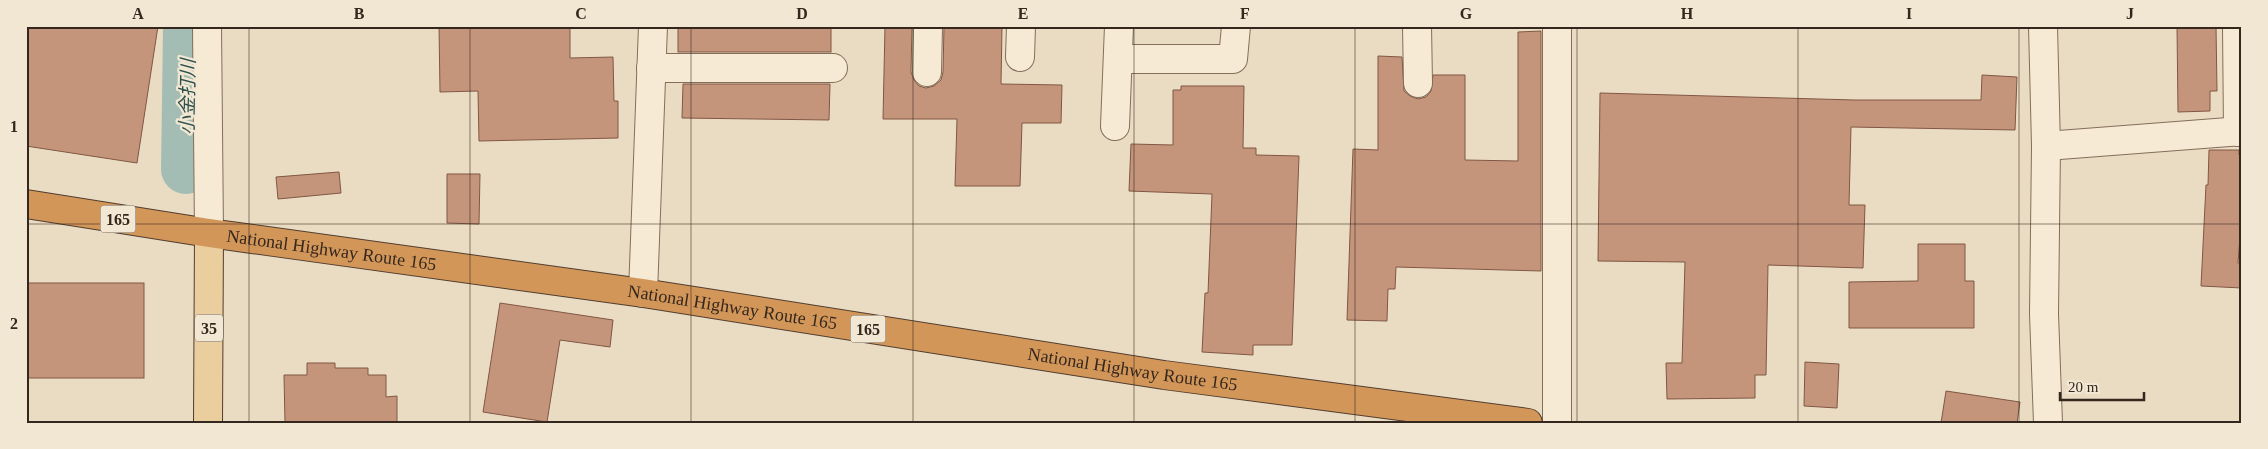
<svg xmlns="http://www.w3.org/2000/svg" width="2268" height="449" viewBox="0 0 2268 449" font-family="'Times New Roman','Noto Sans JP',serif">
  <style>
    .lines { fill: none; stroke-linecap: round; stroke-linejoin: round }
    .river { stroke: #a4bdb4; stroke-width: 50 }
    .building { fill: #c5957b; stroke: #805743 }
    .street-casing { stroke: #836e5b; stroke-width: 30 }
    .primary-casing { stroke: #513d2f; stroke-width: 30 }
    .highway-casing { stroke: #513d2f; stroke-width: 30 }
    .street { stroke: #f6ead5; stroke-width: 28 }
    .primary { stroke: #ebce9d; stroke-width: 28 }
    .highway { stroke: #d39659; stroke-width: 28 }
    .grid { fill: none; stroke: #34271e; stroke-width: 1; stroke-opacity: 0.55 }
    .labels { text-anchor: middle; stroke-width: 4.5; stroke-linejoin: round; paint-order: stroke }
    .shield { fill: #f2e7d2; stroke: #6d6154; stroke-width: 1 }
    .shield-label { font-size: 16px; font-weight: bold; fill: #34271e }
    .street-label { font-size: 18px; fill: #34271e; stroke: #f2e7d2 }
    .water-label { font-size: 19px; font-style: italic; fill: #2e524e; stroke: #f2e7d2 }
    .neatline { fill: none; stroke: #34271e; stroke-width: 2 }
    .grid-label { font-size: 16px; text-anchor: middle; font-weight: bold; fill: #34271e }
  </style>
  <rect width="100%" height="100%" fill="#eadcc3"/>
  <g class="lines">
    <!-- river -->
    <polyline class="river" points="186,169 188,26"/>
  </g>
  <!-- building -->
  <g class="building">
    <polygon points="26,26 158,26 137,163 26,146"/>
    <polygon points="439,26 570,26 570,58 613,57 614,101 618,101 618,138 479,141 478,91 440,92"/>
    <rect x="678" y="26" width="153" height="26"/>
    <polygon points="885,26 912,26 911,72 914,80 919,86 926,88 934,86 941,80 943,72 944,26 1002,27 1001,84 1062,85 1061,123 1022,123 1020,186 955,186 957,119 883,119"/>
    <polygon points="2177,26 2216,26 2217,91 2210,91 2210,111 2178,112"/>
    <polygon points="1541,31 1541,271 1396,267 1395,289 1388,289 1387,321 1347,320 1353,149 1378,150 1378,56 1402,57 1404,91 1410,96 1418,99 1426,97 1431,91 1433,75 1465,75 1465,160 1518,161 1518,32"/>
    <polygon points="1982,75 2017,77 2015,130 1851,127 1849,205 1865,205 1863,268 1768,265 1766,375 1755,375 1755,398 1667,399 1666,363 1682,363 1685,262 1598,261 1600,93 1855,100 1981,100"/>
    <polygon points="683,84 830,84 829,120 682,118"/>
    <polygon points="1181,86 1244,86 1243,148 1256,148 1256,155 1299,156 1292,345 1253,345 1253,355 1202,352 1205,293 1208,293 1212,194 1129,191 1131,144 1173,145 1173,90 1181,90"/>
    <polygon points="2209,150 2239,150 2239,155 2242,155 2242,211 2238,263 2242,263 2242,288 2201,286 2206,185 2208,185"/>
    <polygon points="339,172 341,193 278,199 276,177"/>
    <polygon points="447,174 480,174 479,224 447,223"/>
    <polygon points="1918,244 1965,244 1965,281 1974,281 1974,328 1849,328 1849,282 1918,281"/>
    <rect x="26" y="283" width="118" height="95"/>
    <polygon points="500,303 613,320 610,347 560,340 547,422 483,412"/>
    <polygon points="1805,362 1839,364 1837,408 1804,406"/>
    <polygon points="307,363 335,363 335,368 368,368 368,375 386,375 386,397 397,396 397,422 285,423 284,375 307,375"/>
    <polygon points="1946,391 2020,402 2017,423 1941,423"/>
  </g>
  <g class="lines">
    <!-- street casing -->
    <g class="street-casing">
      <g id="street">
        <polyline points="207,26 209,233"/>
        <polyline points="1417,26 1418,83"/>
        <polyline points="2043,26 2046,146 2044,314 2048,423"/>
        <polyline points="2237,26 2238,132"/>
        <polyline points="1020,57 1021,26"/>
        <polyline points="1118,59 1233,59 1236,26"/>
        <polyline points="651,68 833,68"/>
        <polyline points="927,72 928,26"/>
        <polyline points="1115,126 1119,26"/>
        <polyline points="2046,146 2242,131"/>
        <polyline points="643,293 653,26"/>
        <polyline points="1557,423 1557,26"/>
      </g>
    </g>
    <!-- primary casing -->
    <g class="primary-casing">
      <polyline id="primary" points="208,423 209,233"/>
    </g>
    <!-- highway casing -->
    <g class="highway-casing">
      <g id="highway">
        <path id="s1" d="M 26,204 L 209,233 L 643,293 L 1164,375 L 1528,423"/>
      </g>
    </g>
    <!-- street -->
    <use href="#street" class="street"/>
    <!-- primary -->
    <use href="#primary" class="primary"/>
    <!-- highway -->
    <use href="#highway" class="highway"/>
  </g>
  <!-- grid -->
  <path class="grid" d="M 249,26 L 249,423M 470,26 L 470,423M 691,26 L 691,423M 913,26 L 913,423M 1134,26 L 1134,423M 1355,26 L 1355,423M 1577,26 L 1577,423M 1798,26 L 1798,423M 2019,26 L 2019,423M 26,224 L 2242,224"/>
  <g class="labels">
    <!-- shield labels -->
    <g class="shield">
      <rect x="100.5" y="205.5" width="35" height="27" rx="4"/>
      <rect x="195" y="314.5" width="28" height="27" rx="4"/>
      <rect x="850.5" y="315.5" width="35" height="27" rx="4"/>
    </g>
    <g class="shield-label">
      <text x="118" y="225">165</text>
      <text x="209" y="334">35</text>
      <text x="868" y="335">165</text>
    </g>
    <!-- street labels -->
    <g class="street-label">
      <text dy="6" stroke="none"><textPath href="#s1" startOffset="309">National Highway Route 165</textPath></text>
      <text dy="6" stroke="none"><textPath href="#s1" startOffset="714">National Highway Route 165</textPath></text>
      <text dy="6" stroke="none"><textPath href="#s1" startOffset="1119">National Highway Route 165</textPath></text>
    </g>
    <!-- water labels -->
    <g class="water-label">
      <text transform="translate(187 97) rotate(-89)" y="7">小金打川</text>
    </g>
  </g>
  <!-- border -->
  <rect width="2268" height="449" fill="none" stroke="#f2e7d2" stroke-width="55"/>
  <!-- scale -->
  <path d="M2060 392v8h84v-8" fill="none" stroke="#34271e" stroke-width="2.5"/>
  <text x="2068" y="392" font-size="15" fill="#34271e" stroke="#f2e7d2" stroke-width="4" paint-order="stroke">20 m</text>
  <rect x="28" y="28" width="2212" height="394" class="neatline"/>
  <g class="grid-label">
    <text x="138" y="19">A</text>
    <text x="359" y="19">B</text>
    <text x="581" y="19">C</text>
    <text x="802" y="19">D</text>
    <text x="1023" y="19">E</text>
    <text x="1245" y="19">F</text>
    <text x="1466" y="19">G</text>
    <text x="1687" y="19">H</text>
    <text x="1909" y="19">I</text>
    <text x="2130" y="19">J</text>
    <text x="14" y="132">1</text>
    <text x="14" y="329">2</text>
  </g>
</svg>
